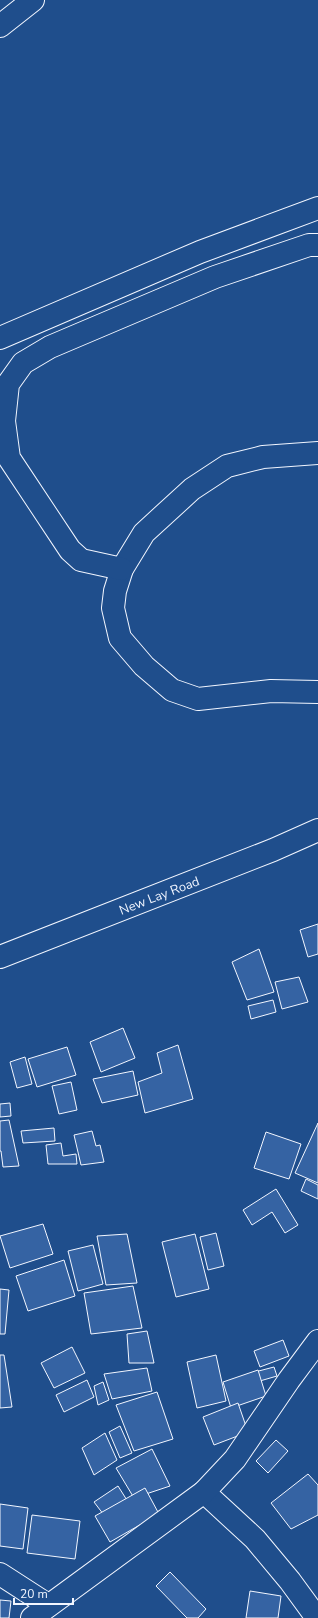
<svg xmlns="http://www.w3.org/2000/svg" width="318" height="1618" viewBox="0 0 318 1618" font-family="'Nunito Sans',sans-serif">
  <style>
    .building { fill: #3563a3; stroke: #f2f6ff }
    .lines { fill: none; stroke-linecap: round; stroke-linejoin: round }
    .minor-casing { stroke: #f2f6ff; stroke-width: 24 }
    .highway-casing { stroke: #f2f6ff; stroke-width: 24 }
    .minor { stroke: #1f4e8c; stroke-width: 22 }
    .highway { stroke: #1f4e8c; stroke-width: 22 }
    .labels { text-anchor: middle; stroke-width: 3; stroke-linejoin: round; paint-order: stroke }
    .street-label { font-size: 13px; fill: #f2f6ff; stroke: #1f4e8c }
  </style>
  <rect width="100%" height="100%" fill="#1f4e8c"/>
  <!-- building -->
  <g class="building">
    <polygon points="318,924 318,954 308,957 300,930"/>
    <polygon points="259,949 274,992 247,1000 232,962"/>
    <polygon points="299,977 308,1002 282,1009 275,982"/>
    <polygon points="273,1000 276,1012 251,1019 248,1006"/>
    <polygon points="123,1028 135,1058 101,1072 90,1042"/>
    <polygon points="178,1045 193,1099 145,1113 138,1082 162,1073 157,1053"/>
    <polygon points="67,1047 76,1075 37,1087 28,1059"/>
    <polygon points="25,1057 32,1084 17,1088 10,1062"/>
    <polygon points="133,1071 138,1095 102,1103 93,1079"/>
    <polygon points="71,1082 77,1110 59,1114 52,1086"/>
    <polygon points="10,1103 11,1116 0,1117 0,1104"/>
    <polygon points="9,1120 19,1166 3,1167 1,1151 0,1151 0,1121"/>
    <polygon points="318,1123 318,1183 295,1173"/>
    <polygon points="54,1128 55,1141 23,1143 21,1131"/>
    <polygon points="92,1131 96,1146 100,1145 104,1162 81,1165 74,1135"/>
    <polygon points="266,1132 301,1144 289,1179 254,1168"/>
    <polygon points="61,1143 63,1156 76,1154 77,1164 48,1164 46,1145"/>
    <polygon points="306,1179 318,1185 318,1199 301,1191"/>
    <polygon points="276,1189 298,1225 285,1233 272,1212 252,1225 243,1210"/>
    <polygon points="43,1224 53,1254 10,1268 0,1236"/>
    <polygon points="216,1233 224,1266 208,1270 200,1237"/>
    <polygon points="127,1234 137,1283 106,1285 97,1236"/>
    <polygon points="195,1234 209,1289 176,1297 162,1242"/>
    <polygon points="93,1245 103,1284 78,1291 68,1251"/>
    <polygon points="64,1260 75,1296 28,1311 16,1276"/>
    <polygon points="133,1286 142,1328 91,1334 84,1293"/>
    <polygon points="0,1289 9,1290 5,1334 0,1334"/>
    <polygon points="147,1331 154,1363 129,1363 127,1334"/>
    <polygon points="283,1340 289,1356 260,1367 254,1351"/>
    <polygon points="72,1347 85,1373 54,1388 41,1363"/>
    <polygon points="0,1355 4,1355 12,1407 0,1408"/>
    <polygon points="216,1355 226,1401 197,1408 187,1362"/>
    <polygon points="274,1367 277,1376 253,1383 251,1373"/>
    <polygon points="147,1368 152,1391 112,1399 104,1374"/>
    <polygon points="258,1370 266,1396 231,1408 223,1382"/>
    <polygon points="87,1380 94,1397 64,1412 56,1395"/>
    <polygon points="103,1382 109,1400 98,1405 94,1386"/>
    <polygon points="157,1392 173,1439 134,1451 116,1405"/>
    <polygon points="238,1403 248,1432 214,1445 203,1417"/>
    <polygon points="120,1426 132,1453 120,1458 109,1432"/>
    <polygon points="105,1433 117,1460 94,1475 82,1448"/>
    <polygon points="276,1440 288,1451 268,1473 256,1461"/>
    <polygon points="152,1449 170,1486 134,1498 116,1468"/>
    <polygon points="308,1474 318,1485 318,1515 291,1529 271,1503"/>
    <polygon points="118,1486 130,1505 110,1523 94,1502"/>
    <polygon points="145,1488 159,1514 110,1542 95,1516"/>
    <polygon points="0,1504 28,1508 23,1549 0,1546"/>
    <polygon points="32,1515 80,1521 75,1559 27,1553"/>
    <polygon points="170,1572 206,1609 198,1618 187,1618 156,1586"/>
    <polygon points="250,1591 281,1596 278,1618 246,1618"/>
    <polygon points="0,1600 11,1601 9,1618 0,1618"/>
  </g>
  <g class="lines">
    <!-- minor casing -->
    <g class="minor-casing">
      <g id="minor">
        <polyline points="0,26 33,0"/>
        <polyline points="0,338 200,252 318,208"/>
        <polyline points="318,453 263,457 227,466 192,489 144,533 122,569 115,591 113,608 120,638 144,666 172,690 198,699 271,691 318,692"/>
        <polyline points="122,569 81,560 70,550 9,458 4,421 8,384 23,363 50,347 215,277 309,245 318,245"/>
        <polyline points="204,1492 255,1539 290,1581 317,1618"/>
        <polyline points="0,1574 48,1605"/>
        <polyline points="32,1618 204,1492 235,1459 289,1380 318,1341"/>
      </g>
    </g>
    <!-- highway casing -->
    <g class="highway-casing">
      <polyline id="highway" points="0,957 273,850 318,830"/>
    </g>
    <!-- minor -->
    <use href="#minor" class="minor"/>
    <!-- highway -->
    <use href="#highway" class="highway"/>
  </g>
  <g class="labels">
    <!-- street labels -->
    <g class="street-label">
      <text transform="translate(159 895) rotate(-21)" y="5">New Lay Road</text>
    </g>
  </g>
  <!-- scale -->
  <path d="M14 1598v6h59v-6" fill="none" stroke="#f2f6ff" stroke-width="2"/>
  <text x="20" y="1598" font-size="12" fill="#f2f6ff" stroke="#1f4e8c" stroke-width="3" paint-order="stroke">20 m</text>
</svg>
